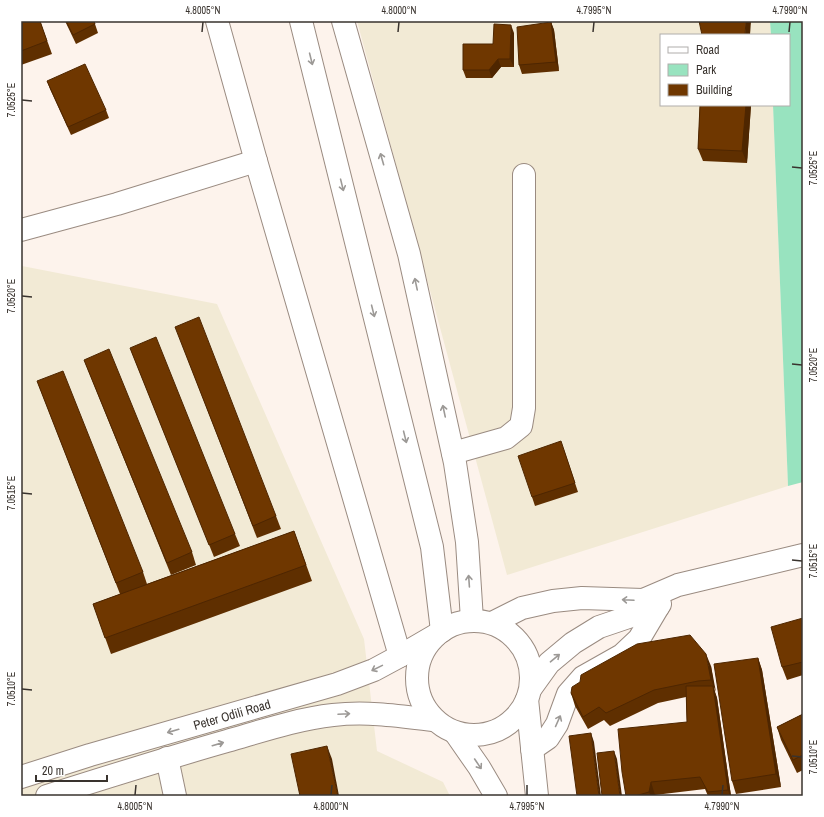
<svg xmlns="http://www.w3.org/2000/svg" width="824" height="817" viewBox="0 0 824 817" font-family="'Archivo Narrow',sans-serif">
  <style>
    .industrial { fill: #f2ead5 }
    .green { fill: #98e3bf }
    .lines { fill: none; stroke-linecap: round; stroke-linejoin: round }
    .minor-casing { stroke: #9a8b81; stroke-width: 24 }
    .major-casing { stroke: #9a8b81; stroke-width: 24 }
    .minor { stroke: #fff; stroke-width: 22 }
    .major { stroke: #fff; stroke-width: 22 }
    .wall { fill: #5f2f00 }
    .shaded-wall { fill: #4e2600 }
    .building { fill: #6f3700; stroke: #4e2600 }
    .oneway { stroke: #9c9996 }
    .ticks { fill: none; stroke: #39332e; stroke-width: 1.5 }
    .labels { text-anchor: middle; stroke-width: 4; stroke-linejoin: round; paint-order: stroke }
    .street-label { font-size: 13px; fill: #39332e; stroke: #fff }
    .neatline { fill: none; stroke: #39332e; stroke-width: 1.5 }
    .ticks-label { font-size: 10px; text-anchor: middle; fill: #39332e }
  </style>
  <rect width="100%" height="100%" fill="#fdf3ec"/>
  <!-- industrial -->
  <g class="industrial">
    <polygon points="357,21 770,21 771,35 661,35 661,105 773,105 788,486 507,575"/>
    <polygon points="22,266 217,304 364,639 377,751 443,782 450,796 21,796"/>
  </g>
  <!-- green -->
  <polygon class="green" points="770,21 803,21 803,482 788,486 773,105 789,105 789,35 771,35"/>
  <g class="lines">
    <!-- minor casing -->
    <g class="minor-casing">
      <g id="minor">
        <polyline points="217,21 256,161 400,656"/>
        <polyline points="21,230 117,204 256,161"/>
        <polyline points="453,453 506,438 521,426 524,408 524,175"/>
        <polyline points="492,623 522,608 553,601 582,598 643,600 678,585 803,555"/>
        <polyline points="531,688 549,663 573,643 599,627 658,607 660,604"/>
        <polyline points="532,749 548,738 557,724 568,694 583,677 622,655 639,639 658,607"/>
        <polyline points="167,758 175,796"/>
      </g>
    </g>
    <!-- major casing -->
    <g class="major-casing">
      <g id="major">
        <polyline points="301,21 432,547 442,631"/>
        <polyline points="343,21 409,254 455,463 467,542 472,620"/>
        <circle cx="474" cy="678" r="57"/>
        <polyline points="527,699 537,796"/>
        <polyline points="456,734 479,767 496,796"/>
        <path id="s1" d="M 21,777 L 90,755 L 337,684 L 374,670 L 400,656 L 436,635"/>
        <path d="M 47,796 C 107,777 167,758 227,741 C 262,731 297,719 333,715 C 367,711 400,716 433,720"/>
      </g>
    </g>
    <!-- minor -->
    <use href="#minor" class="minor"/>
    <!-- major -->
    <use href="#major" class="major"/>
  </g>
  <!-- wall -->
  <g class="wall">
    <polygon points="21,21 40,21 52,54 21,65"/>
    <polygon points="65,21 94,21 98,33 76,44"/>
    <polygon points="551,22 554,30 559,71 522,74 519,65"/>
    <polygon points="514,33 514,67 501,67 492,78 466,78 463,70 493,44"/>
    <polygon points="47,81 106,110 109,118 71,135 50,89"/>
    <polygon points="700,105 751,105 747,163 703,161 698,149"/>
    <polygon points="180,339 276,516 281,529 257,538"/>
    <polygon points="130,348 235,534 240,546 214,557"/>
    <polygon points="84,360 192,552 196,565 171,575"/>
    <polygon points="37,381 143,572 147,584 294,531 312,581 111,654 93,604 120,594"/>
    <polygon points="564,450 578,492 535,506 532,497"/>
    <polygon points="803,618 803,675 787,680 782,667"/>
    <polygon points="758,658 762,670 781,787 736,794 732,781"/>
    <polygon points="711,666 715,692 717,698 731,796 708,796 705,789 655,795 655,796 626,796 687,722 686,697 658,703 610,726 604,720 588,729 575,706 571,693"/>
    <polygon points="803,714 803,770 797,773 781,740 777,727"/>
  </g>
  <!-- shaded-wall -->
  <g class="shaded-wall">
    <polygon points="746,21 751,21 750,35 745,35"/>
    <polygon points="551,22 554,30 559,71 556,62"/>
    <polygon points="511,25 514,33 514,67 510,59"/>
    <polygon points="498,59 501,67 492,78 489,70"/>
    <polygon points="746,105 751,105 747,163 742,151"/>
    <polygon points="706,654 711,666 716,692 711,680"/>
    <polygon points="758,658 762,670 781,787 776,774"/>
    <polygon points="713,686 717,698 731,796 730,796 728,790"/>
    <polygon points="591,733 594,742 601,796 599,796"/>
    <polygon points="327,746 332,759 339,796 338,796"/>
    <polygon points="614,751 617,759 622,796 620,796"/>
    <polygon points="651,782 655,795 655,796 651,796 649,792"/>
  </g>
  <!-- building -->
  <g class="building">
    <polygon points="21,21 40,21 47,41 21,51"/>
    <polygon points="66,21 94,21 95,24 73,35"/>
    <polygon points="699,21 746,21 745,35 702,35"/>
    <polygon points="551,22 556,62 519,65 517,27"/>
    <polygon points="494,24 511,25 510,59 498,59 489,70 463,70 463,44 493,44"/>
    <polygon points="85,64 106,110 68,127 47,81"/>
    <polygon points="700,105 746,105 742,151 698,149"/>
    <polygon points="199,317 276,516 253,526 175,327"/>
    <polygon points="156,337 235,534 209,545 130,348"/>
    <polygon points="109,349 192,552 167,563 84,360"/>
    <polygon points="63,371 143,572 116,583 37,381"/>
    <polygon points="561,441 575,483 532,497 518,456"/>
    <polygon points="294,531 306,565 105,638 93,604"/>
    <polygon points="803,618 803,662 782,667 771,627"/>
    <polygon points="690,635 706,654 711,680 698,681 654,690 606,713 599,707 583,717 571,693 572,687 580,682 581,675 637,644"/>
    <polygon points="758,658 776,774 732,781 714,664"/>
    <polygon points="686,686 713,686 728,790 708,792 700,777 651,782 649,792 635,796 626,796 622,772 618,729 687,722"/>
    <polygon points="803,714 803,755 793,760 777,727"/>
    <polygon points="591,733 599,796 577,796 569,736"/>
    <polygon points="327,746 338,796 300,796 291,754"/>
    <polygon points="614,751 620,796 602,796 597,753"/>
  </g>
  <!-- one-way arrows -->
  <defs><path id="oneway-shaft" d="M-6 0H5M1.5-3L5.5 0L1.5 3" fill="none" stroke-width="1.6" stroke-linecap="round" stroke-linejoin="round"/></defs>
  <g class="oneway">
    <use href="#oneway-shaft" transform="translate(311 59) rotate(76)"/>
    <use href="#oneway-shaft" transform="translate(382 159) rotate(-106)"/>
    <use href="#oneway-shaft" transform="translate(342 185) rotate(76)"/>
    <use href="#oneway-shaft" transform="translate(416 284) rotate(-102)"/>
    <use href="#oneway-shaft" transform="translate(373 311) rotate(76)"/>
    <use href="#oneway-shaft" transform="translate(444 411) rotate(-102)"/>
    <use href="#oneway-shaft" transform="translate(405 437) rotate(76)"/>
    <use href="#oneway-shaft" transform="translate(469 581) rotate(-94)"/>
    <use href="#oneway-shaft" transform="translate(628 600) rotate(-177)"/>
    <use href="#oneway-shaft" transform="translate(555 658) rotate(-40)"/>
    <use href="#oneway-shaft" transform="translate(377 668) rotate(154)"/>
    <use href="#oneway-shaft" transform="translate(344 714) rotate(-3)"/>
    <use href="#oneway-shaft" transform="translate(558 721) rotate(-66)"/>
    <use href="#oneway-shaft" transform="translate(173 731) rotate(164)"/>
    <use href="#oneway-shaft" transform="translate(218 744) rotate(-16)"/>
    <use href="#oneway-shaft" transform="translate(478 764) rotate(56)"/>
  </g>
  <!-- ticks -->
  <path class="ticks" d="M 202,32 L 203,22M 398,32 L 399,22M 593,32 L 594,22M 789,32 L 790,22M 22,100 L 32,101M 792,167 L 802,168M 22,296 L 32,297M 792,364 L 802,365M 22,493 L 32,494M 792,560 L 802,561M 22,689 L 32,690M 792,756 L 802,757M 135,795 L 136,785M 331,795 L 332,785M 527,795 L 527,785M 722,795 L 723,785"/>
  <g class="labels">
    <!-- street labels -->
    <g class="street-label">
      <text dy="5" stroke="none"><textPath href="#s1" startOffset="220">Peter Odili Road</textPath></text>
    </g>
  </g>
  <!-- border -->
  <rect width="824" height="817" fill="none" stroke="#ffffff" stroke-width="44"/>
  <!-- legend -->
  <rect x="660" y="34" width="130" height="72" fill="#ffffff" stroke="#b0adab"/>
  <rect x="668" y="47" width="20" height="6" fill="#ffffff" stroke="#b0adab"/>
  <text x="696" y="54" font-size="12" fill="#39332e">Road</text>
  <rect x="668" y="64" width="20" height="12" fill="#98e3bf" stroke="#b0adab"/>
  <text x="696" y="74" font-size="12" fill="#39332e">Park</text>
  <rect x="668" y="84" width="20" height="12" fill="#6f3700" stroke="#b0adab"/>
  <text x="696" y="94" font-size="12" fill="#39332e">Building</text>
  <!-- scale -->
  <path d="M36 775v6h71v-6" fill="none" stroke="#39332e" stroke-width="2"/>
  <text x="42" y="775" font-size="12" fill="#39332e" stroke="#ffffff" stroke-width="3" paint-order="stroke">20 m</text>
  <rect x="22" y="22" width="780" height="773" class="neatline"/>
  <g class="ticks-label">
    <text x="203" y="14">4.8005°N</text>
    <text x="399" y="14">4.8000°N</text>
    <text x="594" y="14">4.7995°N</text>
    <text x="790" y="14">4.7990°N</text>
    <text transform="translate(11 100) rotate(-90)" y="4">7.0525°E</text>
    <text transform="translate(813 168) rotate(-90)" y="4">7.0525°E</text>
    <text transform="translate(11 296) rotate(-90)" y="4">7.0520°E</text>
    <text transform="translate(813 365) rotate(-90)" y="4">7.0520°E</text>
    <text transform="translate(11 493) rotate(-90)" y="4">7.0515°E</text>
    <text transform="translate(813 561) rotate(-90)" y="4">7.0515°E</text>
    <text transform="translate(11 689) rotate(-90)" y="4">7.0510°E</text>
    <text transform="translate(813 757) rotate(-90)" y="4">7.0510°E</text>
    <text x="135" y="810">4.8005°N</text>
    <text x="331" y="810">4.8000°N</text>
    <text x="527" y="810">4.7995°N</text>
    <text x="722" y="810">4.7990°N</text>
  </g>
</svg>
